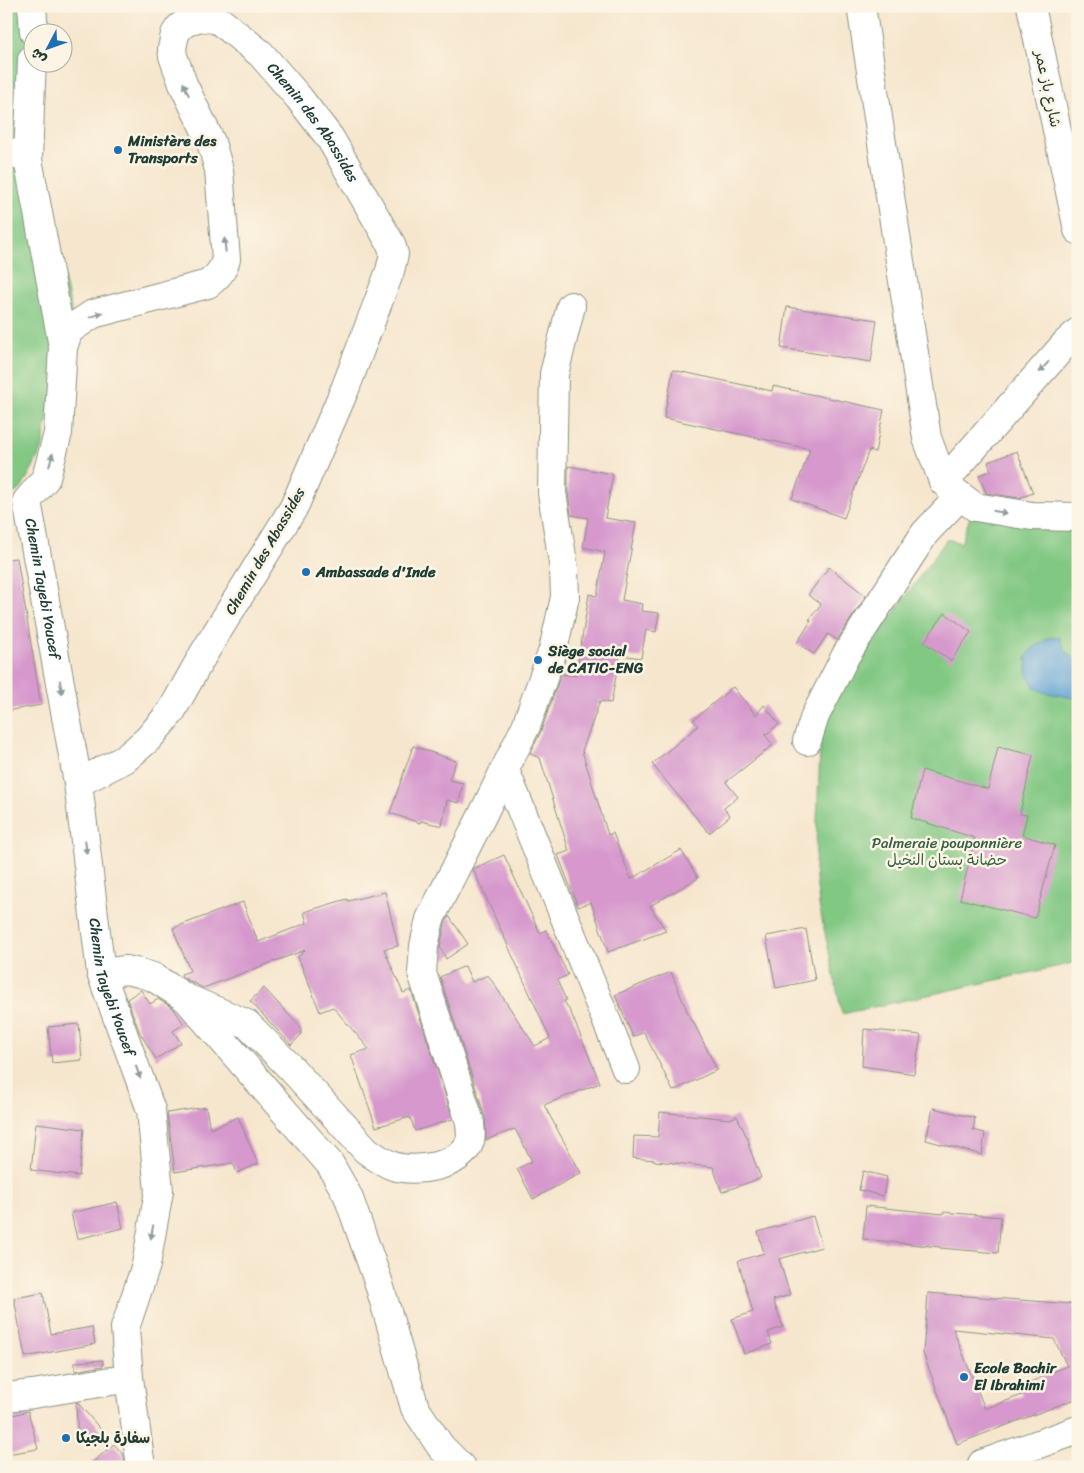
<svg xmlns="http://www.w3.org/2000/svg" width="1084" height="1473" viewBox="0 0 1084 1473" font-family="Sriracha,'Playpen Sans Arabic',sans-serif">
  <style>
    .green { fill: #81c883; stroke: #50825c }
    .water { fill: #61a4d5; stroke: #407084 }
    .building { fill: #d698cd; fill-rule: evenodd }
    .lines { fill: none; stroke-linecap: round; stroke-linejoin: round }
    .minor-casing { stroke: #8a9281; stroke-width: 30 }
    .minor { stroke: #fff; stroke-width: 28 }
    .oneway { fill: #8f9e9a }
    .poi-dot { fill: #1f6fb2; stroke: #fcf5e5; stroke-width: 2 }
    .labels { text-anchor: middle; stroke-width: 5; stroke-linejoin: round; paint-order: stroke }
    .street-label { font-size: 15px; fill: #1f3d34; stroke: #fcf5e5 }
    .poi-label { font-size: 15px; font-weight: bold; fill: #1f3d34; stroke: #fcf5e5; text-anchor: start }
    .park-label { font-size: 15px; fill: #386048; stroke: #fcf5e5 }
  </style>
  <rect width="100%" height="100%" fill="#fcf5e5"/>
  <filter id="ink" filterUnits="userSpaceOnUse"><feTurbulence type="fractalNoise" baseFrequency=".02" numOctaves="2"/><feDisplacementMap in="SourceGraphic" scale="10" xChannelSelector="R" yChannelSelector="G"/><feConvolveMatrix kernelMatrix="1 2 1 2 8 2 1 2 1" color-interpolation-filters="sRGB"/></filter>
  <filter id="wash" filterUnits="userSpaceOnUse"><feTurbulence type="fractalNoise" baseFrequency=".0096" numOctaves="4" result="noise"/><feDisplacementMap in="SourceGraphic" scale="20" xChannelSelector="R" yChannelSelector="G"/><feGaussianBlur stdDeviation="1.12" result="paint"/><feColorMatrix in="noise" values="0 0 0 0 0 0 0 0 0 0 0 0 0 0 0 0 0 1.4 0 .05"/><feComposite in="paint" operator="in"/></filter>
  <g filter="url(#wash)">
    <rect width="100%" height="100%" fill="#f6e6ce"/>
    <!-- green -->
    <g class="green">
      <polygon points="6,6 41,6 32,32 32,62 39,165 72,313 50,403 42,450 21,489 6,498"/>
      <polygon points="970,517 1078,519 1078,962 842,1014 819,905 815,869 821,726 851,672 947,539 961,543"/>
    </g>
    <!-- water -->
    <path class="water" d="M 1050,637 L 1061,638 L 1059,638 C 1064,647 1068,657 1078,661 L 1078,699 L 1043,692 L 1034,686 L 1028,677 L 1026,658 L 1031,650 Z"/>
    <g id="blocks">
      <!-- building -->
      <g class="building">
        <polygon points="787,307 877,320 871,362 781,348"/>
        <polygon points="673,370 772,391 773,386 884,410 875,452 869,450 844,518 792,499 810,449 664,418"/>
        <polygon points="1017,451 1033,493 1019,498 986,493 979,475 991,471 988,462"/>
        <polygon points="568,466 613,474 605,518 636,523 622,600 642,604 641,611 659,613 656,632 646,630 641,658 620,655 611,703 600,701 582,751 608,835 613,833 631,879 681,850 698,878 650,906 666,931 608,952 591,902 578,907 558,855 569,851 540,758 530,754 541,731 561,674 576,676 589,594 597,596 605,552 583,547 588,518 571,515 568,492"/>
        <polygon points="17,558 41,705 6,711 6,559"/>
        <polygon points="829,567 866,596 837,640 828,634 814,654 797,643 811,621 809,620 821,604 808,595"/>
        <polygon points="945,613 971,632 951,661 924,642"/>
        <polygon points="733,687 756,715 764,705 779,724 765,735 773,745 726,782 738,797 724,808 730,816 709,833 652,764 698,726 693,720"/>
        <polygon points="413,746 456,761 449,780 463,783 459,803 447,800 442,826 421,821 420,823 390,813"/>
        <polygon points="998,747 1033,755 1020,814 1027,815 1022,835 1055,845 1035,918 960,899 975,838 911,818 922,770 988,789"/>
        <polygon points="504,855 540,933 546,930 568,975 557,980 566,1000 564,1001 571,1013 600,1083 544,1105 581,1173 533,1199 517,1169 532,1161 515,1129 486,1140 485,1117 440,977 465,966 472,982 488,975 535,1046 550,1038 473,869"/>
        <polygon points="385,892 398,946 384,949 403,993 411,990 453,1119 415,1131 410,1117 376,1127 351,1055 369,1049 333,1007 320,1012 298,957 305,950 203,988 182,977 181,974 190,971 173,928 243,902 258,942 307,923 304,912 347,899 348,901"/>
        <polygon points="449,916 468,944 446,959 440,947 445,924"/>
        <polygon points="806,929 815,980 776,988 766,936"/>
        <polygon points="671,972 691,1021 693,1021 717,1070 673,1091 644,1032 633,1037 615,995"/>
        <polygon points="264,988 301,1028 301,1035 291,1045 250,1001"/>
        <polygon points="141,990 150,1004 158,999 174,1009 184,1024 173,1031 181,1043 156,1059 140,1033 127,999"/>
        <polygon points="79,1024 82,1060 52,1063 48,1027"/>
        <polygon points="864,1029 921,1035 914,1074 862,1066"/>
        <polygon points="206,1107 210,1129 238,1117 258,1164 237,1173 233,1163 175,1172 167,1113"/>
        <polygon points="933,1108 975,1118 973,1130 985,1133 982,1155 926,1140"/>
        <polygon points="660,1112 730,1119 737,1116 750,1144 748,1144 761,1178 722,1192 713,1167 655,1161 655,1160 633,1158 634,1136 658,1137"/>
        <polygon points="36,1123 84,1129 79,1176 31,1170"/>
        <polygon points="863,1171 887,1177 883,1196 859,1190"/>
        <polygon points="117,1202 123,1228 77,1239 71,1213"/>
        <polygon points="866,1206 943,1214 943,1212 1001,1217 998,1253 940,1248 940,1247 863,1239"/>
        <polygon points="813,1216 822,1247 779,1259 790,1295 773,1300 783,1327 768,1332 772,1344 744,1354 732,1319 753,1312 738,1261 764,1253 758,1232"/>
        <polygon points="43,1293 51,1334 92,1327 95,1344 25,1357 14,1298"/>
        <path d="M 928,1293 L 1072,1304 L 1078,1316 L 1078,1398 L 957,1444 L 923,1353 ZM 953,1329 L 1054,1339 L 1067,1366 L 1019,1387 L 1022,1395 L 985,1409 Z"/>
        <polygon points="103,1360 103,1366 75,1371 75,1362"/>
        <polygon points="77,1402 109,1439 78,1443 76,1403"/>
        <polygon points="28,1411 38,1449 6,1454 6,1417"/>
        <polygon points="114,1444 124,1456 125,1467 87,1467"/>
      </g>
    </g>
  </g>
  <g filter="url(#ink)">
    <use href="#blocks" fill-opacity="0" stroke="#8a9281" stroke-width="1"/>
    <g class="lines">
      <!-- minor casing -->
      <g class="minor-casing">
        <g id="minor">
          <polyline points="32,6 34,32"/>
          <polyline points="861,6 927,438 943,481 951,489 975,507 1032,516 1078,517"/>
          <polyline points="1031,6 1078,230"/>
          <polyline points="6,151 28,159 63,347"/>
          <polyline points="28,159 32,59"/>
          <polyline points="943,481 956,468 1066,343 1078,332"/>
          <path id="s1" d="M 27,501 L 46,478 L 58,433 L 63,347 L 69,330 L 93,314 L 208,284 C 217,277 223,271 226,259 L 219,170 L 211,142 L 183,84 L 173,56 L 172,49 L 175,34 L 179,28 L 185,23 L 199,17 L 214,19 L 221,22 L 261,54 L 299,98 L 330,138 L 391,244 L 394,254 L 390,271 L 345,389 L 294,507 L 204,653 L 171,712 L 148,739 L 125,759 L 78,783"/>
          <path id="s2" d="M 27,501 L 78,783 L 101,973 L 151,1110 L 159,1191 L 146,1265 L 125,1328 L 129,1378 L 141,1467"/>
          <polyline points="807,741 815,716 846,655 925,533 960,496"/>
          <polyline points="505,770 626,1069"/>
          <polyline points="101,973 126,970 140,973 153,977 186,998 330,1164 348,1196 379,1284 415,1408 441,1447 461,1467"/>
          <path d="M 186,998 L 247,1024 L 291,1068 L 366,1150 C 375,1157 383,1162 393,1166 C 415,1173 462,1167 470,1141 C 472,1135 470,1128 470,1122 L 422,973 L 424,946 L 430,919 L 482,816 L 526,726 L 553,650 L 565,597 L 564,569 L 552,493 L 554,374 L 571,306"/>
          <polyline points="6,1397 33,1394 129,1378"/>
          <polyline points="982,1464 1078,1430"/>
        </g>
      </g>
      <!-- minor -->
      <use href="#minor" class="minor"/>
    </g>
    <!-- one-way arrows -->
    <defs><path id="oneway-solid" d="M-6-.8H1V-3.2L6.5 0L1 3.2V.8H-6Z" transform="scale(1.25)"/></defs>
    <g class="oneway">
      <use href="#oneway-solid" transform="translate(186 89) rotate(-114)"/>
      <use href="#oneway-solid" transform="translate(225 245) rotate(-95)"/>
      <use href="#oneway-solid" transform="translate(96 315) rotate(-22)"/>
      <use href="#oneway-solid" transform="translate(1044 367) rotate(131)"/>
      <use href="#oneway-solid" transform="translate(51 460) rotate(-75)"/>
      <use href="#oneway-solid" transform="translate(1000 512) rotate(9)"/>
      <use href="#oneway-solid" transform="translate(61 687) rotate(80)"/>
      <use href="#oneway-solid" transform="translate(86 847) rotate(83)"/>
      <use href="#oneway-solid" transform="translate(138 1072) rotate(71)"/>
      <use href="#oneway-solid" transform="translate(152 1232) rotate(100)"/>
    </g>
  </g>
  <!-- markers -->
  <g class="poi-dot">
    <circle cx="118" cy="150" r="5"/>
    <circle cx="306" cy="572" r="5"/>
    <circle cx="538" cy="660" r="5"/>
    <circle cx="964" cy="1377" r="5"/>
    <circle cx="66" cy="1438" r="5"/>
  </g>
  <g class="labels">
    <!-- street labels -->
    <g class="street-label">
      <text transform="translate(1048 89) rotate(78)" y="5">شارع باز عمر</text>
      <text dy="5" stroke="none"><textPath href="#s1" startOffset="785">Chemin des Abassides</textPath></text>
      <text transform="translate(265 551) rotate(-60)" y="5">Chemin des Abassides</text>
      <text dy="5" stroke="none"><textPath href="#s2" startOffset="89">Chemin Tayebi Youcef</textPath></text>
      <text dy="5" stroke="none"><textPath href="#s2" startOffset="494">Chemin Tayebi Youcef</textPath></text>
    </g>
    <!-- poi labels -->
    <g class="poi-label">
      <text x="128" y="146">Ministère des<tspan x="128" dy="17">Transports</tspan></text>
      <text x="316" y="577">Ambassade d'Inde</text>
      <text x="548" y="656">Siège social<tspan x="548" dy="17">de CATIC-ENG</tspan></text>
      <text x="974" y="1373">Ecole Bachir<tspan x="974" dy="17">El Ibrahimi</tspan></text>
      <text x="76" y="1443">سفارة بلجيكا</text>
    </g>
    <!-- park labels -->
    <g class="park-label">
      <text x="947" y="848">Palmeraie pouponnière<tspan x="947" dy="17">حضانة بستان النخيل</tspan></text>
    </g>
  </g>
  <!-- margin -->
  <rect width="1084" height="1473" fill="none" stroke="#fcf5e5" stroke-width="25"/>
  <!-- north arrow -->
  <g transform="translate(48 48) rotate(229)"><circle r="24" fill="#fcf5e5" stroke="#a4ab9e"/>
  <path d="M0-4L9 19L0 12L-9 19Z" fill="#1f6fb2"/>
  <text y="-8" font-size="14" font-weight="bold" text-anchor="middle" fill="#1f3d34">ش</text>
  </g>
</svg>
